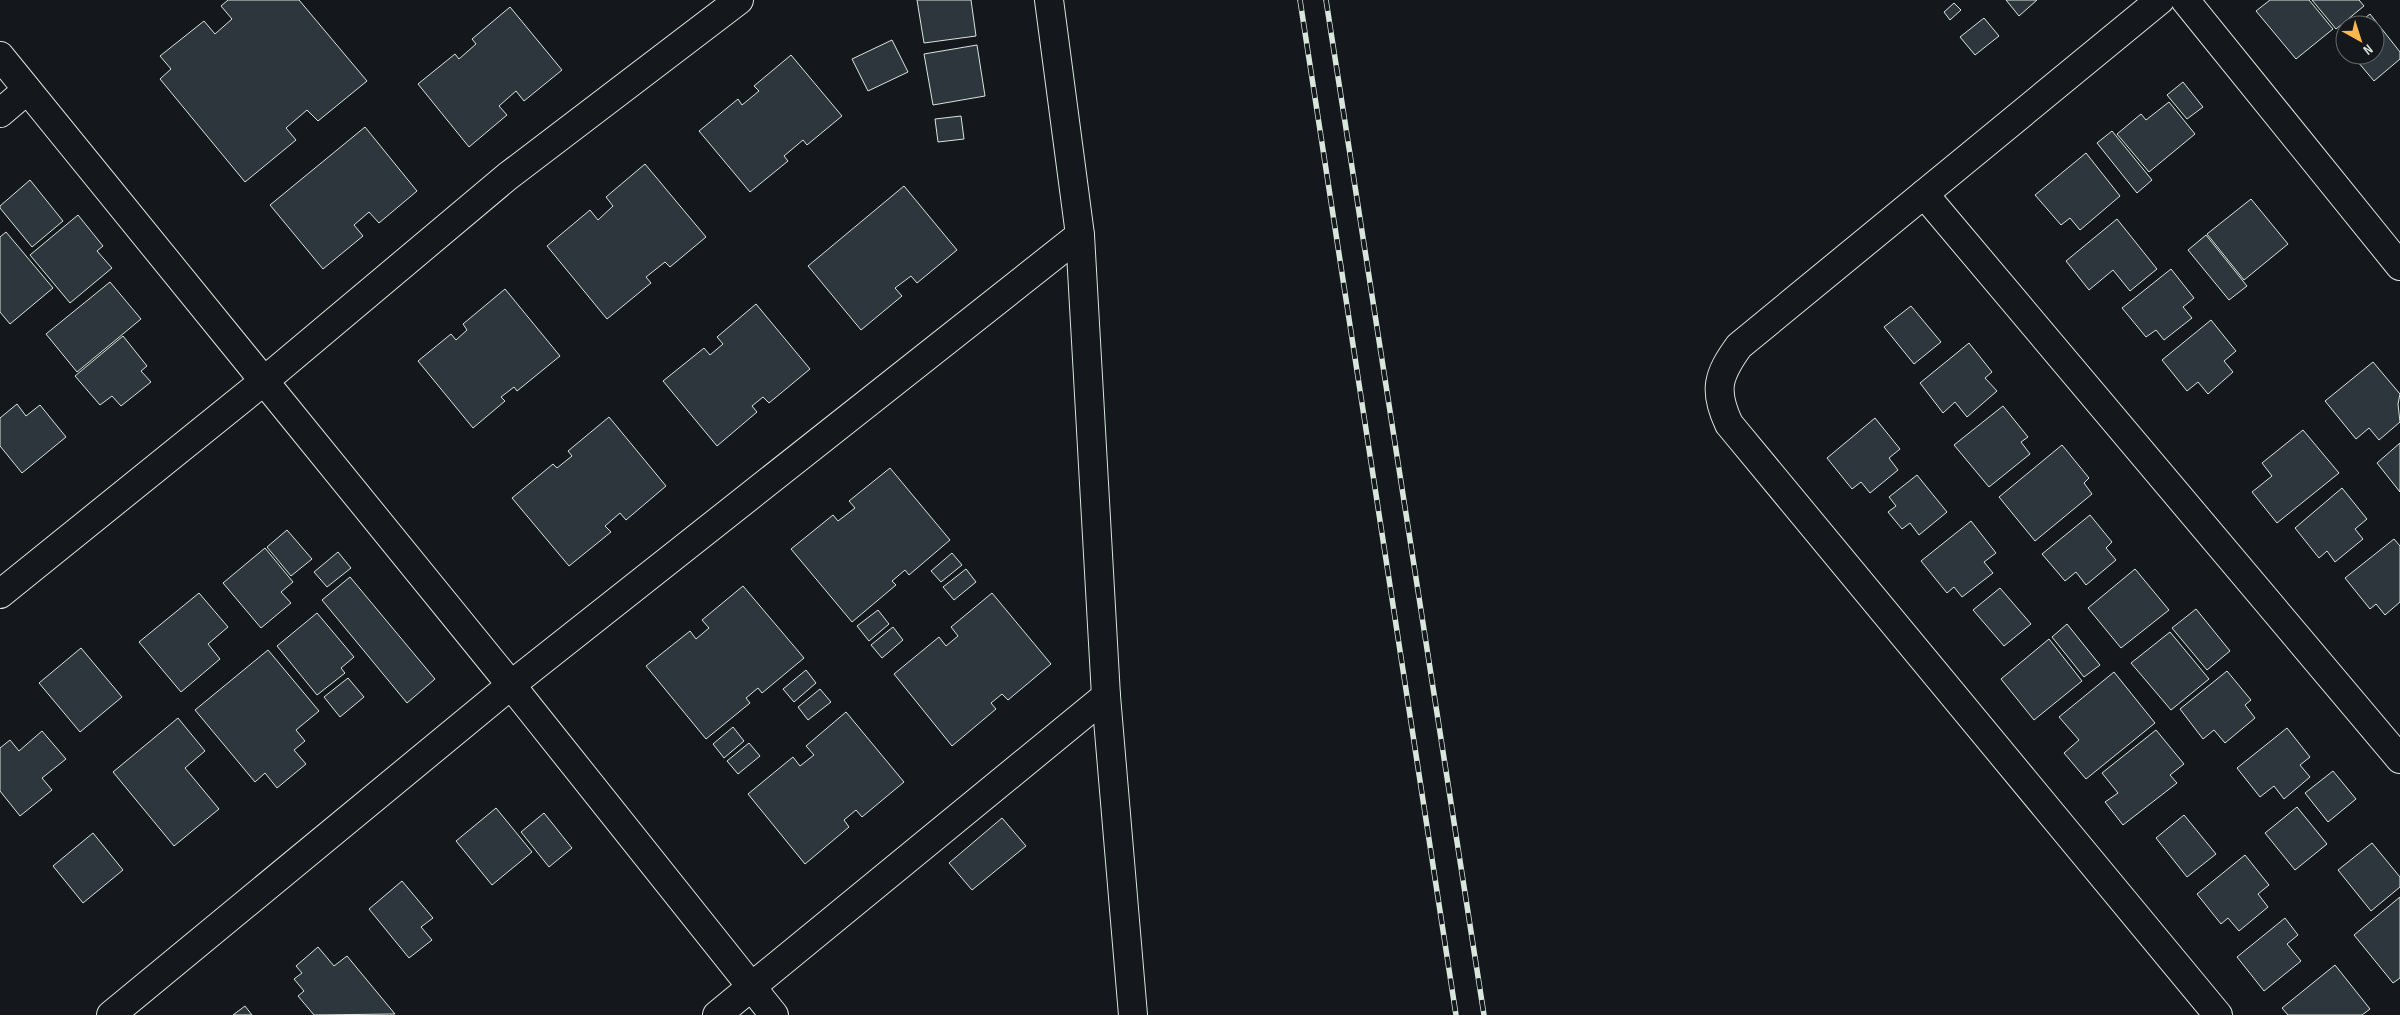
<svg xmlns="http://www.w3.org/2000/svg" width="2400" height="1015" viewBox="0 0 2400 1015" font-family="'Sofia Sans Condensed',sans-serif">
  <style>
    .building { fill: #2c363c; stroke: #d8e6dc }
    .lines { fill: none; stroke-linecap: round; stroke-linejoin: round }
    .minor-casing { stroke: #d8e6dc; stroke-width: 30 }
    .minor { stroke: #14181c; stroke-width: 28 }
    .rail-casing { stroke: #d8e6dc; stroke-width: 5.5 }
    .rail { stroke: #14181c; stroke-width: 4; stroke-dasharray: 11; stroke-linecap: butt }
  </style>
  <rect width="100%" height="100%" fill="#14181c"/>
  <!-- building -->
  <g class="building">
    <polygon points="228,0 299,0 367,81 318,121 307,110 286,128 296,140 245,182 160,79 171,69 160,56 204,21 215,34 232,19 221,6"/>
    <polygon points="917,0 971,0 976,36 924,43"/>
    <polygon points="2006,0 2037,0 2019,16"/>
    <polygon points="2270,0 2309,0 2333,29 2296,59 2256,11"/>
    <polygon points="2312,0 2359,0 2364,6 2336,29"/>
    <polygon points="1954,3 1961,10 1950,20 1944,12"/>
    <polygon points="510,7 562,70 524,101 516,91 499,106 507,115 469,147 418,84 455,54 459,59 476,44 472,39"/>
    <polygon points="2370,14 2400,52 2400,59 2374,81 2352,55 2375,55 2375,25 2356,25"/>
    <polygon points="1984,18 1999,36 1975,55 1960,37"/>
    <polygon points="892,40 908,72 868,91 852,59"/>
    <polygon points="977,45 985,96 933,105 924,54"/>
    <polygon points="791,55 842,116 807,145 803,140 784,156 788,161 750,192 699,131 738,99 742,105 759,91 754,86"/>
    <polygon points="2183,82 2203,107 2187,119 2167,95"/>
    <polygon points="2169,102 2195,134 2149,172 2117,134 2141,114 2146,120"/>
    <polygon points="961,116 964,139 938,142 935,119"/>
    <polygon points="365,127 417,191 379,223 369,212 354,225 363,236 323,269 270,205"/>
    <polygon points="2112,131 2152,180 2137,193 2097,143"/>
    <polygon points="2086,153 2120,196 2080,230 2070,218 2061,225 2035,195"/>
    <polygon points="645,164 706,237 670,267 665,262 646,277 651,283 607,319 547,246 590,210 598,220 613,206 606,197"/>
    <polygon points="30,180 63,221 32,247 0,208 0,206"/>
    <polygon points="904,186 957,250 917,283 911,276 895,288 902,296 861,330 808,266"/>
    <polygon points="2251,199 2288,244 2244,280 2207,234"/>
    <polygon points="78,215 103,246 97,251 112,268 70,303 30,255"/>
    <polygon points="2117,219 2157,269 2130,291 2113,270 2089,290 2066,261"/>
    <polygon points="6,232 53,288 10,324 0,312 0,237"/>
    <polygon points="2206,235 2247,286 2229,300 2188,250"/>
    <polygon points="2171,269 2194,298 2183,307 2192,318 2164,340 2156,330 2146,337 2122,308"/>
    <polygon points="110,282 141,319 77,372 46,334"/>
    <polygon points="505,289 560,356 517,391 514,387 501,397 505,401 473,428 418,361 451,334 456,340 467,330 463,324"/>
    <polygon points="756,304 810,369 769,403 763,397 752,406 757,412 717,446 663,381 704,348 710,355 723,344 717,337"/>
    <polygon points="1911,306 1941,342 1914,364 1884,327"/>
    <polygon points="2211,320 2236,351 2224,361 2233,372 2208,394 2198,382 2187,391 2162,360"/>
    <polygon points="123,336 147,366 141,371 151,382 121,406 112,396 100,405 75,376"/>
    <polygon points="1969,343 1992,372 1985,378 1997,391 1967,417 1955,402 1943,413 1920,383"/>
    <polygon points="2373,362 2400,394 2398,404 2400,422 2379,440 2369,428 2356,439 2325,401"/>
    <polygon points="17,404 26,416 40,405 66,437 22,473 0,446 0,418"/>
    <polygon points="2003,406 2028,437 2021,442 2030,454 1989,487 1954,445"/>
    <polygon points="609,417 666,486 626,520 620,513 605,526 611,532 569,566 512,498 553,464 557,468 572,456 568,451"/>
    <polygon points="1875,418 1900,449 1889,458 1898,470 1870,493 1861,482 1852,489 1827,458"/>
    <polygon points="2303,430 2339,473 2277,523 2252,492 2272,476 2262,463"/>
    <polygon points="2400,443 2400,492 2377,463"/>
    <polygon points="2062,445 2089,478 2084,483 2092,494 2035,541 1999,497"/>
    <polygon points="890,468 950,540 909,575 905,570 892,581 896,585 852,622 791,549 833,515 838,521 855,508 849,501"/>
    <polygon points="1917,475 1947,512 1919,535 1910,523 1902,529 1888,512 1896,506 1889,497"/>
    <polygon points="2342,488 2367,519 2355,529 2363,539 2335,562 2327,551 2319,558 2295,528"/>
    <polygon points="2090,515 2112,542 2106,548 2116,560 2086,585 2076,572 2065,581 2042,554"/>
    <polygon points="1971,521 1996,553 1984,562 1993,573 1962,597 1954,587 1947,593 1921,561"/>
    <polygon points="287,530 312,559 291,576 267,547"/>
    <polygon points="2394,539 2400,546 2400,602 2385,615 2376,604 2370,609 2345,578"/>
    <polygon points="265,548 293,582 281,592 291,603 261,628 223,583"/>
    <polygon points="338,552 351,568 327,587 314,572"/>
    <polygon points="952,553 962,565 941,582 931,571"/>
    <polygon points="966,569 976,582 954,600 943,587"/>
    <polygon points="2135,569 2169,610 2121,648 2088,608"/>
    <polygon points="350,577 435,679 407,703 322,600"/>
    <polygon points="743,586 804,658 762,693 758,688 746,698 750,703 706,739 646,666 690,631 696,639 709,628 702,620"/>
    <polygon points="2000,588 2031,624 2004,646 1973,610"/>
    <polygon points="199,593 228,627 208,644 220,659 181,692 139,642"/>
    <polygon points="992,593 1051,664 1008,700 1002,694 991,703 996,709 952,746 894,674 939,637 946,646 958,636 951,627"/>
    <polygon points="2196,609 2230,651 2207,670 2172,628"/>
    <polygon points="878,610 889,624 869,641 857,626"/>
    <polygon points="317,613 354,657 341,668 345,673 317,695 277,646"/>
    <polygon points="2067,624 2100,665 2084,677 2052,637"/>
    <polygon points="893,627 903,640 882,658 871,645"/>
    <polygon points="2170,632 2209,679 2171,710 2131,663"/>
    <polygon points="2049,639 2082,681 2034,720 2001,679"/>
    <polygon points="81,648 122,697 80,732 39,683"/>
    <polygon points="268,650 319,711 296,730 305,741 294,750 306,764 277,788 265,773 255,782 195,710"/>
    <polygon points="806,670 816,683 794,702 783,689"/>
    <polygon points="2227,671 2251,700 2245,705 2255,718 2225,743 2214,730 2203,739 2180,709"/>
    <polygon points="2114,672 2155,723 2086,779 2064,753 2079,740 2059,717"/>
    <polygon points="348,678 364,697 340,717 324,697"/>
    <polygon points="820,689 831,702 808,720 798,707"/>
    <polygon points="846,712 904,782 862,817 856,810 844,820 849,827 805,864 748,794 793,757 800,766 814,755 806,746"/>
    <polygon points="178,718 205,751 185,768 219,809 174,846 113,772"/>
    <polygon points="733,727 744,741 724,758 713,744"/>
    <polygon points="2287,728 2310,757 2300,765 2310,777 2284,799 2274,786 2260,797 2237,768"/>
    <polygon points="2156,730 2184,764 2170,775 2177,783 2123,825 2105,802 2118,793 2102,773"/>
    <polygon points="42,731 66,759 42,778 52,790 20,816 0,791 0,748 10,740 19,751"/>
    <polygon points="749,743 760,756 738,774 727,761"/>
    <polygon points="2333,771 2356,799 2328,822 2305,793"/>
    <polygon points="2297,807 2327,844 2295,870 2265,833"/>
    <polygon points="496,808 532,852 492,885 456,841"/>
    <polygon points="544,813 572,848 549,867 521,832"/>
    <polygon points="2184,815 2216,854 2187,877 2156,838"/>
    <polygon points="1002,818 1026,846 972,890 949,863"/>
    <polygon points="93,833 123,870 83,903 53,866"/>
    <polygon points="2372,843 2400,877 2400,887 2371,911 2338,870"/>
    <polygon points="2245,855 2269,885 2258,894 2268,907 2239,931 2228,918 2221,924 2197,894"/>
    <polygon points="402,881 433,918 421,927 432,940 409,958 369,909"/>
    <polygon points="2400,897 2400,978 2393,983 2354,935"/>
    <polygon points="2285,918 2298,935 2287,944 2301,961 2264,991 2237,957"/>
    <polygon points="318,947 334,966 347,956 395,1014 314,1015 298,996 304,991 294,979 302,973 296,966"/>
    <polygon points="2335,965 2370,1009 2362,1015 2288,1015 2282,1008"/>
    <polygon points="245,1006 252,1015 233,1015"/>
  </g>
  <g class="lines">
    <!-- minor casing -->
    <g class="minor-casing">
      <g id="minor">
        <polyline points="1049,0 1080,235 1106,696 1133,1015"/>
        <path d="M 2160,0 L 1739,346 C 1718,375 1713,390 1729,424 L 2218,1015"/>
        <polyline points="2185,0 2400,266"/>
        <polyline points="0,56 511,685 774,1015"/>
        <polyline points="0,113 27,90"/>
        <polyline points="1924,194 2400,759"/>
        <polyline points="0,594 264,381 508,176 739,0"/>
        <polyline points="111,1015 511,685 1080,235"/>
        <polyline points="717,1015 1106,696"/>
      </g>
    </g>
    <!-- minor -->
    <use href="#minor" class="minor"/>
    <!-- rail casing -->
    <g class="rail-casing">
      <g id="rail">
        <polyline points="1300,0 1456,1015"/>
        <polyline points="1326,0 1484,1015"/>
      </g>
    </g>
    <!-- rail -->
    <use href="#rail" class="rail"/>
  </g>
  <!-- north arrow -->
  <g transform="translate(2360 40) rotate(141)"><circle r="24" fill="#14181c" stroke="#626a69"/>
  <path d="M0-4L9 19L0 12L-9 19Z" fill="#ffb74d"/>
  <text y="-8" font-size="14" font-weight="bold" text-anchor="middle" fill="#d8e6dc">N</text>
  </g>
</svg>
